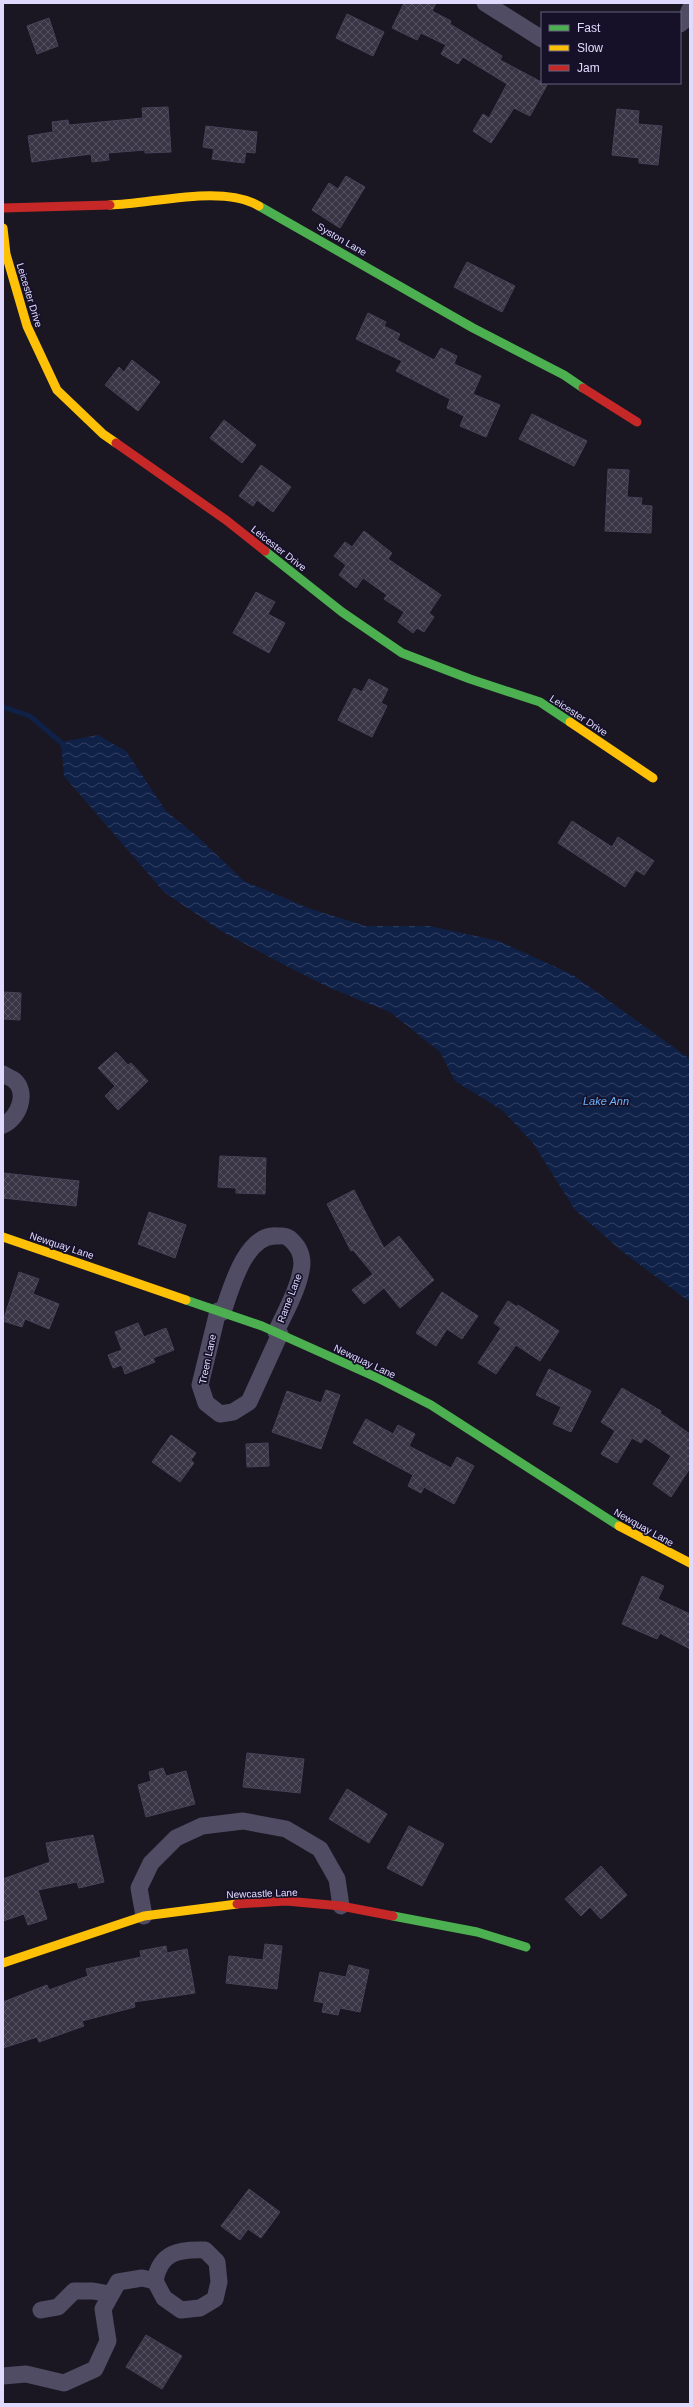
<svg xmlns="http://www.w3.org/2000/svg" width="693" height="2407" viewBox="0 0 693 2407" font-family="Helvetica,sans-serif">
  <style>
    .water { fill: url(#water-waves) }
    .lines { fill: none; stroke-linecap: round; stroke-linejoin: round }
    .stream { stroke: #102147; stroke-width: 5 }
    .building { fill: url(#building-cross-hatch); stroke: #474257 }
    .street { stroke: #4f4c64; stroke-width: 17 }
    .fast { stroke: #4caf50; stroke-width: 9 }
    .slow { stroke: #ffc107; stroke-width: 9 }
    .jam { stroke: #c62828; stroke-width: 9 }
    .labels { text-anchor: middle; stroke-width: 3.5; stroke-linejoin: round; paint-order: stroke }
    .street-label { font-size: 10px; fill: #e0dbfe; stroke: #161129 }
    .water-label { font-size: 11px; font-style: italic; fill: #6cb2fa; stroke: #161129 }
  </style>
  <defs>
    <pattern id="water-waves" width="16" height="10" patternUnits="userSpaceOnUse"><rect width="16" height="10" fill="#102147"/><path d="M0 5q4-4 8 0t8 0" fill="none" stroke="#324163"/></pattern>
    <pattern id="building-cross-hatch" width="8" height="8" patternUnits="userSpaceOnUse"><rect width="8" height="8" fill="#393545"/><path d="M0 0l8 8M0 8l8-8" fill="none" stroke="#555261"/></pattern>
  </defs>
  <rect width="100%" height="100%" fill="#1a1723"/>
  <!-- water -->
  <polygon class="water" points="98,735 126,751 166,811 198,837 244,881 311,909 366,926 429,926 499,941 573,975 690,1059 690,1302 624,1253 575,1210 533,1143 502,1110 455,1081 440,1052 390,1012 330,988 277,961 221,931 164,892 64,776 61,742"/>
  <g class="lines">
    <!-- stream -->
    <polyline class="stream" points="3,707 30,716 65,746"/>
  </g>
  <!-- building -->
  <g class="building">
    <polygon points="404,3 436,3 432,11 451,21 450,24 502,56 500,60 547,85 530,116 514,108 491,143 473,131 483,114 489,118 507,84 463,57 458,64 441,54 446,45 421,33 417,40 392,28"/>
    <polygon points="347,14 384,32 373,56 336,38"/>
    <polygon points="49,18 58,46 37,54 27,26"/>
    <polygon points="168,107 171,152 145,153 145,150 108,153 109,160 92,162 91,154 32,162 28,136 53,132 52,122 68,120 69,125 143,118 142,108"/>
    <polygon points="617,109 639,111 638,124 662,126 658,165 639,163 639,158 612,155"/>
    <polygon points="206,126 257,132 255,153 246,152 244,163 212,159 214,149 203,147"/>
    <polygon points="346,176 365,187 340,228 312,210 329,183 338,189"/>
    <polygon points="467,262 515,286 502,312 454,287"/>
    <polygon points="368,313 386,322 384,326 400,334 397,340 434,360 441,348 457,356 454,364 481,376 473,394 500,405 486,437 460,426 464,416 447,408 450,399 396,371 402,361 356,339"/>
    <polygon points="132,360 160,382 138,411 105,385 119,367 124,372"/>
    <polygon points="532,414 587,441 574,466 519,439"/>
    <polygon points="224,420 256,445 242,463 210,438"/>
    <polygon points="261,465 291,487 273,512 257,500 253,506 239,496"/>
    <polygon points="608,469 629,470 627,497 642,498 641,505 652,506 651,533 605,531"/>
    <polygon points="364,531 392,553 388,559 441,595 429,613 434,617 424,632 417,628 413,633 398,622 404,612 384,599 387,595 363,578 356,588 339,575 346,565 334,556 345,542 352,547"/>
    <polygon points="256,592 275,602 268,614 285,623 269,653 233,633"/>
    <polygon points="369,679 388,689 381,703 387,706 372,737 338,720 354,688 362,692"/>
    <polygon points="572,821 612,847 618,837 654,861 644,875 636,870 625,887 558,843"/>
    <polygon points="3,992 21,993 20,1020 3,1019"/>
    <polygon points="116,1052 128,1065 131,1063 148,1081 118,1110 105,1096 115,1086 98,1068"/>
    <polygon points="220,1156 266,1158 265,1194 236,1193 236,1188 218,1187"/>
    <polygon points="3,1173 79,1181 76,1206 3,1198"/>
    <polygon points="354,1190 384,1248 399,1236 434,1280 400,1308 384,1288 364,1304 352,1290 373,1274 353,1250 351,1251 327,1204"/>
    <polygon points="149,1212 186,1225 175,1258 138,1244"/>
    <polygon points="19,1272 39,1279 33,1294 59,1304 49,1329 25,1319 22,1327 3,1321"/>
    <polygon points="442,1292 478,1316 462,1339 447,1329 436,1346 416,1333"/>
    <polygon points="508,1301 517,1307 518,1305 559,1331 540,1361 516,1345 496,1374 478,1363 501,1328 494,1323"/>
    <polygon points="138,1323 144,1337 166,1328 174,1350 153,1358 155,1362 125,1374 122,1365 113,1368 108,1355 122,1350 115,1332"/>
    <polygon points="549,1369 591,1391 571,1432 553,1424 561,1407 536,1395"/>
    <polygon points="622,1388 661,1411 660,1413 690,1434 690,1468 671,1497 653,1484 671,1456 645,1438 641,1443 632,1438 617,1463 601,1454 615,1431 601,1422"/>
    <polygon points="326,1390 340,1395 321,1449 272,1432 287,1391 321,1403"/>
    <polygon points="366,1419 393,1434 398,1425 415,1434 409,1446 451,1468 457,1457 474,1466 454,1504 424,1487 421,1493 408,1486 413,1475 353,1443"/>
    <polygon points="171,1435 196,1453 191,1460 194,1463 180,1482 152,1462"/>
    <polygon points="268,1443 269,1466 247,1467 246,1444"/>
    <polygon points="642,1576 664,1586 658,1599 690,1614 690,1649 660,1633 657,1639 622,1624"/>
    <polygon points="247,1753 304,1759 300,1793 243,1787"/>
    <polygon points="163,1768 166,1776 186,1771 195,1804 146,1817 138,1785 151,1781 149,1772"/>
    <polygon points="347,1789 387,1814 369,1843 329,1819"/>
    <polygon points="409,1826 444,1844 422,1886 387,1868"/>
    <polygon points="93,1835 104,1882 79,1888 77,1882 38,1890 47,1919 28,1925 24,1914 3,1921 3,1879 50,1862 46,1843"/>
    <polygon points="601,1866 627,1895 601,1919 590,1907 581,1916 565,1899"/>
    <polygon points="265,1944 282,1946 277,1989 226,1983 229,1956 263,1960"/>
    <polygon points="166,1946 167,1953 187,1949 195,1993 134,2002 135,2007 82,2021 84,2026 39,2042 37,2037 3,2048 3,2002 47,1985 49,1990 88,1976 86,1969 141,1957 140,1951"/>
    <polygon points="349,1965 369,1970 360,2012 340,2008 338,2015 322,2012 324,2003 314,2001 320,1972 346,1977"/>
    <polygon points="249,2189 280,2212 261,2238 248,2229 240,2240 221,2226"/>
    <polygon points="146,2335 182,2356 162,2389 126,2367"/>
  </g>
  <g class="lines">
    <!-- street -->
    <g class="street">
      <polyline points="485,3 542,39"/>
      <polyline points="680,24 686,19 690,9"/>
      <path d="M 3,1074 C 6,1076 11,1078 14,1080 C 29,1093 18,1119 3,1125"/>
      <polyline points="218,1311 200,1385 206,1403 220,1414 233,1412 249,1402 280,1334"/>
      <path d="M 223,1312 C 231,1288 246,1233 277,1236 C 281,1236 285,1235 289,1238 C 297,1245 302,1252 302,1264 C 300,1287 285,1312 276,1332"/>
      <polyline points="144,1916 139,1888 151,1863 176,1838 202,1826 243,1821 286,1829 320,1849 337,1879 341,1906"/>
      <polyline points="41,2310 58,2307 74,2291 93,2291 110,2294"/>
      <path d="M 3,2376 L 26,2374 L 64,2383 L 95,2369 L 108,2341 L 103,2309 L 118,2282 L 142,2278 L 155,2281 L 164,2298 L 181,2310 L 200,2308 L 215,2299 L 219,2282 L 217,2262 L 205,2250 C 179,2249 160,2252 155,2281"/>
    </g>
    <!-- fast -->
    <g class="fast">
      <polyline points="259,206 473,328 564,375 583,388"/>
      <polyline points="265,551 342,612 402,653 470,679 540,702 570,722"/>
      <polyline points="186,1300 262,1326 380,1379 431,1405 619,1526"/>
      <polyline points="393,1916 477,1932 526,1947"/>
    </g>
    <!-- slow -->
    <g class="slow">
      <path d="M 110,205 C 152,204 222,184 259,206"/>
      <polyline points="3,228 6,254 27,326 57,390 103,434 116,443"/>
      <polyline points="570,722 653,778"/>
      <polyline points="3,1237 186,1300"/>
      <polyline points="619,1526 690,1563"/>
      <polyline points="3,1963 144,1916 237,1904"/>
    </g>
    <!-- jam -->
    <g class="jam">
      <polyline points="3,208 110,205"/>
      <polyline points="583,388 637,422"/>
      <polyline points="116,443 226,520 265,551"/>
      <polyline points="237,1904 286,1901 341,1906 393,1916"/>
    </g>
  </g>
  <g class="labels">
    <!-- street labels -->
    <g class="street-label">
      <text transform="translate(342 239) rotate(30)" y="4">Syston Lane</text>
      <text transform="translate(30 295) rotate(73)" y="4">Leicester Drive</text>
      <text transform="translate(279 548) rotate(38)" y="4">Leicester Drive</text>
      <text transform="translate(579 715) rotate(33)" y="4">Leicester Drive</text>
      <text transform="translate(62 1245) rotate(18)" y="4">Newquay Lane</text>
      <text transform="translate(289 1298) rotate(-69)" y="4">Rame Lane</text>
      <text transform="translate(207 1359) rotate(-78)" y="4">Treen Lane</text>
      <text transform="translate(365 1361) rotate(25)" y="4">Newquay Lane</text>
      <text transform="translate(644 1527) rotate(29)" y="4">Newquay Lane</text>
      <text transform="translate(262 1893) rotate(-2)" y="4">Newcastle Lane</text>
    </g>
    <!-- water labels -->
    <g class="water-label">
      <text x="606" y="1105">Lake Ann</text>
    </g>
  </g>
  <!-- border -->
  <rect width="693" height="2407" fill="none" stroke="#e0dbfe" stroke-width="8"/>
  <!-- legend -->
  <rect x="541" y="12" width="140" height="72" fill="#161129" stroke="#67627e"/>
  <rect x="549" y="25" width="20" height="6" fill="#4caf50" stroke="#67627e"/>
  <text x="577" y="32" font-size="12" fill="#e0dbfe">Fast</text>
  <rect x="549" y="45" width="20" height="6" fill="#ffc107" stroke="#67627e"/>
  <text x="577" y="52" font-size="12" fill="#e0dbfe">Slow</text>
  <rect x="549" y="65" width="20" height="6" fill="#c62828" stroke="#67627e"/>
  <text x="577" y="72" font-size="12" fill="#e0dbfe">Jam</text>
</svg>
